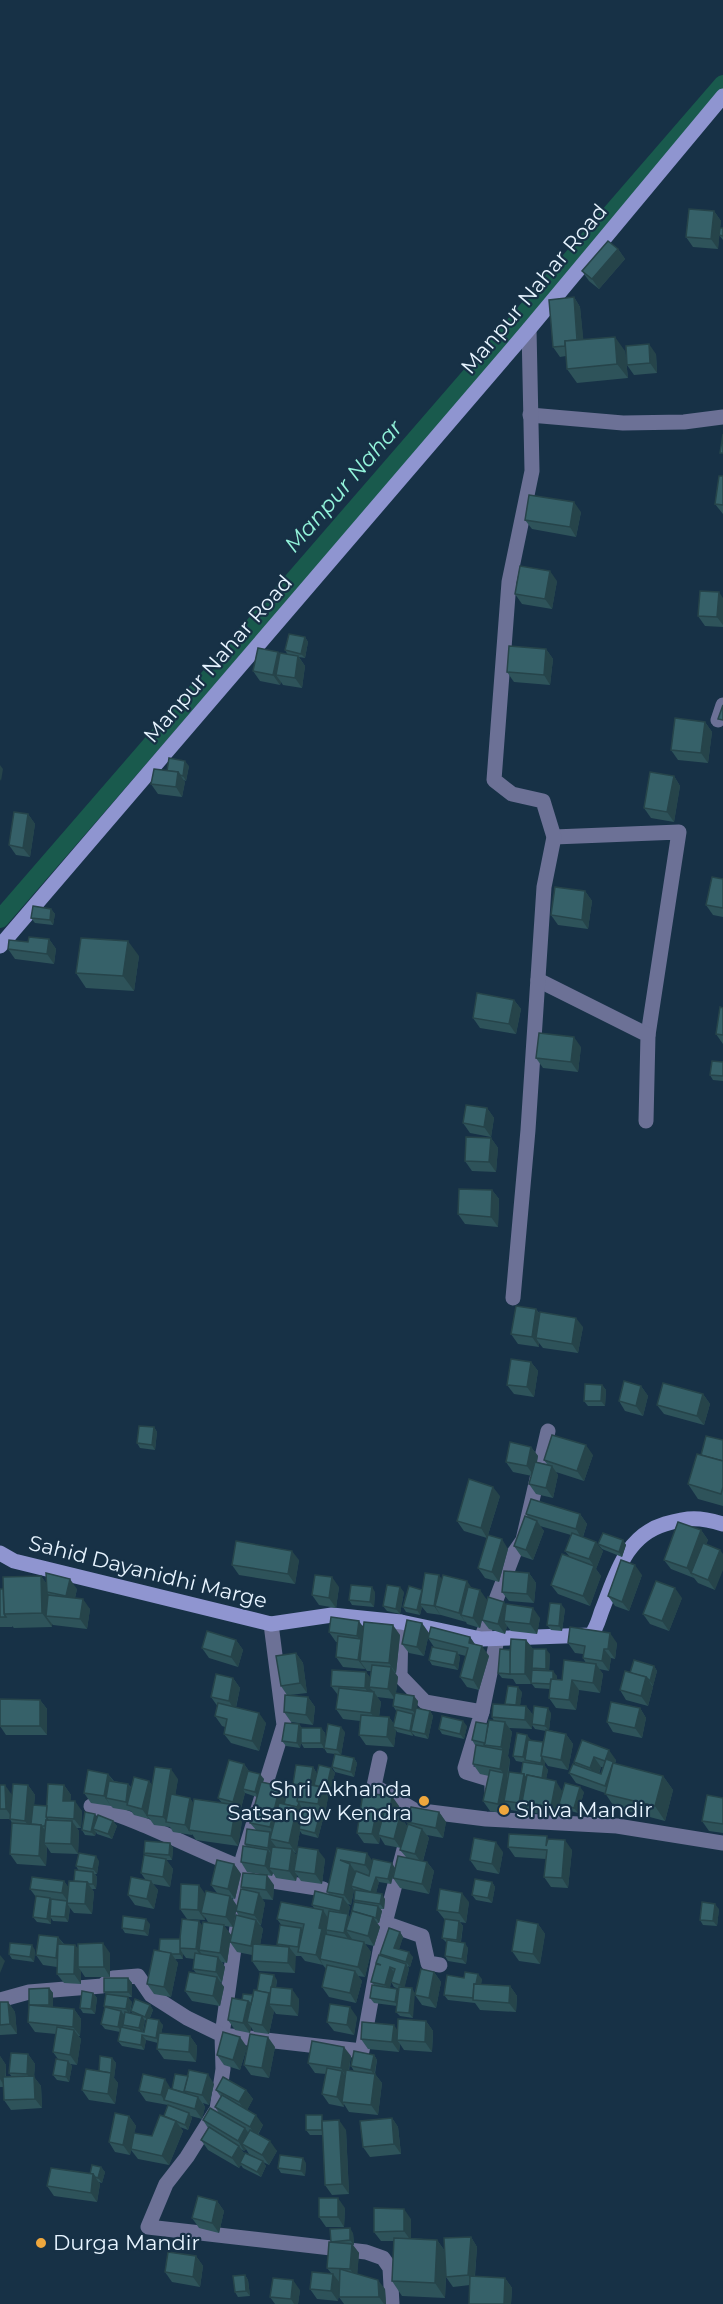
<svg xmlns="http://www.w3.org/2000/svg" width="723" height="2304" viewBox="0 0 723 2304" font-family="Montserrat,sans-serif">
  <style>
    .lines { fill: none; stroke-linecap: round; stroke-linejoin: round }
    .canal { stroke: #195a4d; stroke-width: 18 }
    .street { stroke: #6c7196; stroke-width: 15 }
    .secondary { stroke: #8f95d0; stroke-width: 15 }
    .wall { fill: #2e535a; fill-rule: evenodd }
    .shaded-wall { fill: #26444a }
    .building { fill: #366169; stroke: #26444a; stroke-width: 1.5 }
    .poi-dot { fill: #efa73d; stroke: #173146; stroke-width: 2 }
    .labels { text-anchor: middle; stroke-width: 4.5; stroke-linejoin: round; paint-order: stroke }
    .street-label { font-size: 21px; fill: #e7f4ff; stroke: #173146 }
    .poi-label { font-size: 21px; fill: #e7f4ff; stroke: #173146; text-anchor: start }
    .water-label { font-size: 22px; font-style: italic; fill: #93f4db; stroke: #173146 }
  </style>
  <rect width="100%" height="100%" fill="#173146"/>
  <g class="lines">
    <!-- canal -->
    <polyline class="canal" points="0,919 723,84"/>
    <!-- street -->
    <g class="street">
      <polyline points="530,415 623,423 684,422 723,417"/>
      <polyline points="718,720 723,705"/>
      <polyline points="554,837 679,832 648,1035"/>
      <polyline points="538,980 648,1035 646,1121"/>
      <polyline points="513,1298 528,1130 544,887 554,837 543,801 512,794 494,780 509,582 532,471 529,329"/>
      <polyline points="401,1622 400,1676 425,1702 482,1712 465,1768 466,1772 492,1780 492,1795"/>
      <polyline points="271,1624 284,1725 240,1867 244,1876 222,2035 362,2051 385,1923 408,1834"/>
      <polyline points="481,1639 514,1553 523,1540 548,1431"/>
      <polyline points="482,1712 497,1639"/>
      <polyline points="380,1758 374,1786 414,1810"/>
      <path d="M 91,1806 C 143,1821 189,1847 240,1867"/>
      <polyline points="422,1811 486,1819 617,1826 723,1843"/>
      <polyline points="253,1878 323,1889"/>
      <polyline points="385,1923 422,1936 428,1963 440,1965"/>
      <polyline points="0,2000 29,1992 102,1986 113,1978 138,1976 151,1995 187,2018 222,2035 223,2069 217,2109 187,2157 166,2184 148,2227 366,2252 383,2258 390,2268 392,2304"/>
    </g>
    <!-- secondary -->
    <g class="secondary">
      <polyline points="0,946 529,329 723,96"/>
      <path d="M 0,1553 L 14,1561 L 271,1624 L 332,1615 L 401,1622 L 481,1639 L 591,1635 C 597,1628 599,1618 602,1610 C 616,1575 625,1536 665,1524 C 688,1517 700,1517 723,1524"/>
    </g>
  </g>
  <!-- wall -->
  <g class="wall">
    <polygon points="714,211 721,221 720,228 723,228 723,240 719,235 718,249 693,247 686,237"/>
    <polygon points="618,249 625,259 599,289 589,281 582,271"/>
    <polygon points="574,297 580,307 583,339 625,351 628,378 577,383 567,369 566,356 560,357 553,347"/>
    <polygon points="656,354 657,373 634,375 627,365"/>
    <polygon points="723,476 723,514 715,504"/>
    <polygon points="581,512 576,537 532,529 525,520"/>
    <polygon points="557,581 552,609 522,604 515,594"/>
    <polygon points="723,598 723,627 705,626 698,616"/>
    <polygon points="305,637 308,642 305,658 299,657 305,666 302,688 283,685 281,682 280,685 260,681 253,671 278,652 280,654 288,655 285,650"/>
    <polygon points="546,649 553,659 550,685 514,682 507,672"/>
    <polygon points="705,722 712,732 708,763 678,760 671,750"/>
    <polygon points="189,766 186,781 183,780 185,782 182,797 158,794 151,784 167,771"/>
    <polygon points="674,776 680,786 674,822 651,818 644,808"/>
    <polygon points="28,814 35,824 30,857 16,855 9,845"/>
    <polygon points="723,879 723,917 713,915 706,905"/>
    <polygon points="585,891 592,901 588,929 558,925 551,915"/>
    <polygon points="51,909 55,914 53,925 35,923 31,918"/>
    <polygon points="49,939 56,949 54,964 15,959 8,949 28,942"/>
    <polygon points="139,956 134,991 86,988 76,973"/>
    <polygon points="514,1000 521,1009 516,1034 480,1028 473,1018"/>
    <polygon points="723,1008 723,1044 716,1034"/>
    <polygon points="581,1047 578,1072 543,1068 536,1058"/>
    <polygon points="723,1062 723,1081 713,1080 710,1075"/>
    <polygon points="487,1108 494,1118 491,1137 470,1133 463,1123"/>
    <polygon points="491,1138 498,1148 496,1172 472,1171 465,1161"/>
    <polygon points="492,1190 499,1199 498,1227 465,1224 458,1214"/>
    <polygon points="536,1309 540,1314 583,1327 578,1353 543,1348 539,1343 539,1347 518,1344 511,1334"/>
    <polygon points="531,1362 538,1371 534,1397 514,1394 507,1385"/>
    <polygon points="602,1385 606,1390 605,1406 588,1406 584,1401"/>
    <polygon points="641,1386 648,1396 643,1416 625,1411 619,1401"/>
    <polygon points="703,1394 710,1404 704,1425 664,1414 657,1405"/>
    <polygon points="154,1427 157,1432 155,1450 140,1448 137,1443"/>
    <polygon points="723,1440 723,1506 698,1499 688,1484 701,1455"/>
    <polygon points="531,1447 538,1456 537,1462 547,1464 544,1460 593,1455 584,1481 556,1472 558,1475 553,1498 536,1494 529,1484 532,1476 513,1472 506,1462"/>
    <polygon points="500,1496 488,1535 508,1549 499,1582 485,1578 478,1568 487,1538 464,1531 457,1521"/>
    <polygon points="526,1514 580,1514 587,1524 583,1537 603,1551 596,1569 601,1576 590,1606 558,1594 551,1585 570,1557 565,1551 571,1535 540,1526 544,1531 533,1560 521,1556 514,1546 529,1518"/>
    <polygon points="701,1530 708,1540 706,1544 715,1590 698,1583 694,1578 671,1569 664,1560"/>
    <polygon points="623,1540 626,1545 622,1557 602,1549 598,1544"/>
    <polygon points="299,1560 295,1584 239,1575 232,1565"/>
    <polygon points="529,1573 536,1583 534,1603 509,1601 502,1592"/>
    <polygon points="642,1575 629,1611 615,1606 608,1596"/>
    <polygon points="41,1576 46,1583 77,1589 75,1598 90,1609 87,1629 53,1625 52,1624 52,1627 14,1628 12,1626 12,1627 0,1627 0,1589 3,1589"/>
    <polygon points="442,1579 472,1588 487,1600 506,1605 540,1618 537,1634 511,1631 507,1626 505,1634 489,1629 482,1620 480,1628 467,1624 466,1622 441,1615 427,1613 422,1607 420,1615 406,1612 403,1607 422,1590"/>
    <polygon points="339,1587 336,1608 319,1605 312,1595"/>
    <polygon points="375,1592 374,1607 352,1605 349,1600"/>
    <polygon points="404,1592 400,1614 387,1611 383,1606"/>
    <polygon points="682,1598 669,1631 650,1624 643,1614"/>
    <polygon points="565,1609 562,1631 551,1630 547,1625"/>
    <path d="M 364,1627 L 400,1635 L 396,1673 L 395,1673 L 398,1677 L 396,1693 L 418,1701 L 417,1708 L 430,1711 L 433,1716 L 428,1739 L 415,1736 L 413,1734 L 413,1736 L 397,1732 L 396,1730 L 394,1747 L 366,1745 L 359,1735 L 360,1721 L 343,1719 L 336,1709 L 338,1695 L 331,1686 L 366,1672 L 370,1678 L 371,1671 L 367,1671 L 365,1668 L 365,1669 L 343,1667 L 336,1657 L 337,1642 L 336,1642 L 329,1632 ZM 377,1697 L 394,1699 L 393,1706 L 397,1712 L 394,1724 L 389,1717 L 379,1717 L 381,1702 Z"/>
    <polygon points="429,1633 424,1656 409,1653 402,1644"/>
    <polygon points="470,1637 475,1645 489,1656 479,1690 467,1687 460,1677 466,1656 458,1654 460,1657 458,1670 432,1665 429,1660 434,1647 428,1638"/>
    <polygon points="236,1640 243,1650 238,1667 209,1658 202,1648"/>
    <polygon points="526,1640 533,1649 550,1654 549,1671 557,1676 557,1680 562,1680 586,1663 583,1658 583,1654 575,1653 568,1643 617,1643 615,1659 611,1658 609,1671 599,1669 603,1674 600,1693 579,1690 576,1710 556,1708 549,1698 550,1689 535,1688 532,1684 516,1684 513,1679 502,1678 498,1673 510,1650"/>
    <polygon points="296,1653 303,1663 307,1693 290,1695 308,1697 315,1707 313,1725 291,1722 284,1712 287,1695 281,1686"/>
    <polygon points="654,1666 657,1671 653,1686 652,1686 653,1687 648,1706 626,1700 620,1690 630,1673"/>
    <polygon points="233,1678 240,1688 236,1708 266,1723 259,1751 231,1743 224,1734 225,1727 222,1726 215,1716 218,1707 211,1697"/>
    <path d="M 522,1692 L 520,1705 L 526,1706 L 533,1715 L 551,1713 L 549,1730 L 566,1734 L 573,1744 L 568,1770 L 548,1766 L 545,1762 L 545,1766 L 548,1770 L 546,1779 L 562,1791 L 561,1798 L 584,1792 L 578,1813 L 563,1809 L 560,1805 L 558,1817 L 529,1812 L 527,1808 L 526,1813 L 511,1810 L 507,1804 L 505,1814 L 490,1811 L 483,1801 L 489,1776 L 480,1774 L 473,1764 L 482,1746 L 475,1745 L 472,1740 L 488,1724 L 494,1721 L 492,1717 L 505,1704 ZM 532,1725 L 535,1729 L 546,1731 L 543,1742 L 530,1740 L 527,1735 L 513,1756 L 516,1761 L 527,1763 L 521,1774 L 508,1778 L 510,1760 L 508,1756 L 512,1732 L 509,1728 L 532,1729 Z"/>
    <polygon points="0,1699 40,1700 47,1709 47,1735 6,1735 0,1726"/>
    <polygon points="640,1708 646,1718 642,1738 613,1732 607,1722"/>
    <polygon points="299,1724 302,1728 321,1728 325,1733 324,1745 345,1732 341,1755 354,1758 357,1763 354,1777 335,1772 332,1767 335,1754 327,1753 324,1748 304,1748 301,1743 300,1748 286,1746 282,1741"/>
    <polygon points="467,1726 464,1739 442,1734 439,1729"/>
    <path d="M 582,1740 L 616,1760 L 615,1764 L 663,1776 L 673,1790 L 665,1821 L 615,1808 L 605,1793 L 576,1783 L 569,1773 L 576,1766 L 574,1762 ZM 601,1767 L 603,1767 L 601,1774 L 599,1774 Z"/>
    <polygon points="244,1764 249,1771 264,1779 263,1782 280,1786 286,1796 299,1790 297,1789 293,1784 313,1767 316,1772 315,1782 331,1768 335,1773 329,1795 327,1794 328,1797 325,1814 311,1812 320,1814 323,1819 318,1838 302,1834 300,1831 296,1853 294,1852 296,1855 325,1859 322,1884 301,1881 297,1875 296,1881 276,1878 273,1873 272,1876 247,1872 241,1862 246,1847 245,1844 256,1830 250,1823 257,1797 245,1793 240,1812 243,1815 238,1846 196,1840 192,1834 192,1835 173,1832 170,1827 154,1825 149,1818 149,1819 134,1815 131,1811 113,1808 111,1806 91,1803 84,1793 108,1774 114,1781 128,1784 132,1788 149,1781 152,1785 178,1779 175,1795 190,1798 193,1803 222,1803 218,1798"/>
    <polygon points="0,1785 12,1795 28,1785 35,1795 34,1805 47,1806 64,1785 71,1795 70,1801 82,1811 81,1828 77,1828 79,1831 78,1854 51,1853 47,1847 46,1866 17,1864 10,1854 12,1823 10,1819 0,1819"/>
    <polygon points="363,1793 399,1806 398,1816 400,1816 407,1826 409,1825 407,1822 439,1812 446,1822 443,1838 427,1835 429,1838 423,1861 427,1862 434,1871 429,1894 400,1888 393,1878 406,1857 400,1850 401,1848 385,1845 380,1837 379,1844 364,1843 357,1833"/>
    <polygon points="723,1798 723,1833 709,1831 702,1821"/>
    <polygon points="95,1814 97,1818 113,1821 117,1826 112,1839 97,1834 96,1832 95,1836 85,1835 82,1830"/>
    <polygon points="548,1839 572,1850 568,1888 551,1887 544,1877 546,1859 515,1857 508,1847"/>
    <polygon points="170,1843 173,1848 172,1860 166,1860 173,1869 170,1887 153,1884 158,1890 154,1909 135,1905 128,1895 145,1879 141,1873 146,1856 144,1853"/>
    <path d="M 337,1848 L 373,1861 L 395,1868 L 391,1884 L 379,1882 L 376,1893 L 385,1899 L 384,1909 L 380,1909 L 382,1911 L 379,1923 L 377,1923 L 380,1927 L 374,1946 L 365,1944 L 371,1952 L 365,1977 L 358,1976 L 362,1981 L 356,2003 L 329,1997 L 322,1987 L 326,1969 L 323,1965 L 305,1961 L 301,1956 L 295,1956 L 295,1973 L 259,1971 L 252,1961 L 252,1955 L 237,1952 L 230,1942 L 239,1916 L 236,1911 L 233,1927 L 224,1926 L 231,1935 L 227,1963 L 222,1962 L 225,1967 L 222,1982 L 220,1982 L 224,1987 L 220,2006 L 192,2001 L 185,1991 L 196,1973 L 193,1969 L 194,1959 L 186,1958 L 183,1954 L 183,1959 L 175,1959 L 178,1963 L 171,1997 L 154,1994 L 147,1984 L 159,1951 L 180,1939 L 199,1921 L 202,1926 L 208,1922 L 205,1917 L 205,1920 L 187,1919 L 180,1909 L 205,1894 L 217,1893 L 211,1885 L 234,1864 L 241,1874 L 235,1899 L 232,1898 L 237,1906 L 243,1890 L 241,1887 L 274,1885 L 273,1900 L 262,1899 L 265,1903 L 261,1925 L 260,1925 L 263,1929 L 260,1945 L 279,1946 L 277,1944 L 282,1926 L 277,1919 L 314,1908 L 312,1905 L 329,1894 L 327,1892 ZM 354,1890 L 355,1891 L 354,1900 L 355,1902 L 350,1917 L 348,1915 L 350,1907 L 348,1904 L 351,1905 Z"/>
    <polygon points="503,1852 499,1874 477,1870 470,1860"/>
    <polygon points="99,1861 97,1874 95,1874 97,1877 96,1889 92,1889 94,1892 92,1914 74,1913 70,1908 68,1922 53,1921 51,1918 51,1924 37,1922 33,1917 36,1897 30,1889 64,1881 68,1887 74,1881 79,1871 76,1866"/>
    <polygon points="492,1882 495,1887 492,1903 476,1900 472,1895"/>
    <polygon points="469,1902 466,1923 460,1922 463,1926 461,1942 468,1948 466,1964 448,1961 445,1956 447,1943 442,1938 445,1920 437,1910"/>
    <polygon points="719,1909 717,1926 703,1925 700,1920"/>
    <polygon points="150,1924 148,1936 125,1933 122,1928"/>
    <polygon points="538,1924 545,1934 540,1964 519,1961 512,1951"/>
    <path d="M 400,1932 L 403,1937 L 399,1949 L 413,1957 L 410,1967 L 408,1966 L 409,1969 L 404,1988 L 413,2018 L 400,2016 L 396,2012 L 397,2006 L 374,2003 L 370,1998 L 374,1985 L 371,1982 L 377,1964 L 376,1963 L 382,1956 L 380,1954 ZM 391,1982 L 394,1987 L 399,1989 L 398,1991 L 397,1989 L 390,1988 Z"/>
    <polygon points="58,1937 64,1944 75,1945 78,1949 110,1953 110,1977 85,1977 81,1971 81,1984 64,1983 57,1974 57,1967 43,1965 36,1955"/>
    <polygon points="35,1950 34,1962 12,1959 9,1954"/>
    <polygon points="434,1972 441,1982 436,2008 422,2005 415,1995"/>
    <path d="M 128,1978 L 132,1983 L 132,1997 L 123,1997 L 132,2002 L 130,2013 L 133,2014 L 131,2011 L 150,2005 L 153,2010 L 150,2018 L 163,2025 L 161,2034 L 190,2036 L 197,2046 L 196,2062 L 164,2059 L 157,2049 L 158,2043 L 146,2040 L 144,2050 L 122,2046 L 118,2041 L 120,2032 L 105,2029 L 101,2024 L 105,2008 L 104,2006 L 106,1994 L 104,1992 ZM 145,2020 L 147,2021 L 144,2032 L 143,2032 Z"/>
    <polygon points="464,1978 482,1979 481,1984 510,1986 517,1996 516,2012 480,2010 475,2003 448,2000 444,1995"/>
    <polygon points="277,1980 276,1988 299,1999 298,2016 276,2014 274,2011 269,2034 254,2032 251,2027 250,2033 235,2030 228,2020 242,2000 253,1995 257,1991"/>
    <polygon points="49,1988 53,1993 53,2008 74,2009 81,2019 80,2036 78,2036 81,2039 77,2065 70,2064 72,2066 69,2082 57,2080 53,2075 58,2059 53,2052 56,2034 35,2032 28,2022 29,2005"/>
    <polygon points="93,1993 97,1998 95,2014 83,2013 80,2008"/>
    <polygon points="0,2002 8,2002 15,2012 17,2034 0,2035"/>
    <polygon points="357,2017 354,2035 334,2031 327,2022"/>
    <polygon points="426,2021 433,2031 432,2052 404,2050 400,2044 399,2052 368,2049 361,2039 398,2030"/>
    <polygon points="247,2047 240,2070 224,2065 217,2055"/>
    <polygon points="275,2047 269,2078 251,2075 244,2065"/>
    <polygon points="28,2054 35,2064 34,2077 41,2086 42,2108 11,2110 4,2100 3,2087 0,2087 0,2056 6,2065 6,2077 12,2077 9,2073"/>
    <polygon points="374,2055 377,2060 375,2074 382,2083 378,2115 349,2112 344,2104 344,2107 329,2104 322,2094 326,2074 315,2073 308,2063 351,2056 349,2071 360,2072 354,2071 351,2066"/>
    <polygon points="112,2058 116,2063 114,2078 118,2083 115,2104 89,2100 82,2090"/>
    <polygon points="214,2084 209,2105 203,2103 205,2107 202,2119 191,2116 192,2118 188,2130 180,2127 183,2131 169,2165 138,2159 131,2150 130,2155 115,2152 109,2142 129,2116 136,2126 134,2133 152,2136 164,2116 168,2105 146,2101 139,2091 171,2089"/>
    <path d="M 216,2090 L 246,2090 L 253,2099 L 247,2110 L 263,2125 L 258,2135 L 277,2151 L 269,2165 L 263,2162 L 266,2166 L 261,2177 L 243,2168 L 241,2165 L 239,2168 L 208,2150 L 201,2140 L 208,2128 L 203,2120 L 219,2113 L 215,2107 L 221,2097 ZM 241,2149 L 244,2151 L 246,2149 L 249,2154 L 257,2158 L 244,2153 Z"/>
    <polygon points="392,2118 398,2127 401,2154 370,2157 363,2147"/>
    <polygon points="325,2120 325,2121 346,2130 349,2194 332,2195 325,2185 323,2135 310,2135 306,2130"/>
    <polygon points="306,2163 305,2176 281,2173 278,2168"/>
    <polygon points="101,2167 105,2172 102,2183 99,2182 100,2184 97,2202 54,2196 47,2186 90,2174"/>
    <polygon points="217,2201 224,2211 219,2233 199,2228 192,2218"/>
    <polygon points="345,2208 344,2227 326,2227 319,2217"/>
    <polygon points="411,2219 411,2238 437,2240 445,2251 471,2237 477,2247 475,2276 505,2278 512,2288 511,2304 469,2304 470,2285 453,2287 446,2277 445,2298 402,2296 392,2281 394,2241 381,2241 374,2232"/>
    <polygon points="353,2233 354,2245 353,2245 359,2253 357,2274 385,2289 386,2304 344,2304 339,2297 339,2293 338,2301 317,2299 310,2289 331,2273 327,2268 332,2243 331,2242"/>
    <polygon points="196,2256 203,2266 200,2287 172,2282 165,2272"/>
    <polygon points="245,2275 248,2280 250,2296 238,2297 235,2292"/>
    <polygon points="300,2290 298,2304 275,2304 270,2297"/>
  </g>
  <!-- shaded-wall -->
  <g class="shaded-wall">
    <polygon points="714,211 721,221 718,249 711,239"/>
    <polygon points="618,249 625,259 599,289 592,279"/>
    <polygon points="574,297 580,307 585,355 578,345"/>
    <polygon points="615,337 625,351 628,378 617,364"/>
    <polygon points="649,344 656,354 657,373 650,363"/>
    <polygon points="574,502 581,512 576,537 570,527"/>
    <polygon points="550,571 557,581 552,609 545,599"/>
    <polygon points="719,592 723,598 723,625 717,617"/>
    <polygon points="305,637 308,642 305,658 301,654"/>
    <polygon points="546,649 553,659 550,685 544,675"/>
    <polygon points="278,652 285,662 276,675 281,682 280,685 273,675"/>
    <polygon points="298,656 305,666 302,688 295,678"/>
    <polygon points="705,722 712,732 708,763 701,753"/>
    <polygon points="185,761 189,766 186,781 183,776"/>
    <polygon points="0,765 3,769 1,781 0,779"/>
    <polygon points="178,772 185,782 182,797 176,787"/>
    <polygon points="674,776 680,786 674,822 667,812"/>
    <polygon points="28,814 35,824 30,857 23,848"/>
    <polygon points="585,891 592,901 588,929 582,920"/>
    <polygon points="51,909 55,914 53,925 50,920"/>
    <polygon points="49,939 56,949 54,964 47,954"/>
    <polygon points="128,941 139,956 134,991 123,976"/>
    <polygon points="514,1000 521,1009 516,1034 509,1024"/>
    <polygon points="574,1037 581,1047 578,1072 571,1062"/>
    <polygon points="487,1108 494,1118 491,1137 484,1127"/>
    <polygon points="491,1138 498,1148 496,1172 489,1162"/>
    <polygon points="492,1190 499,1199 498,1227 491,1217"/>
    <polygon points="536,1309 543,1319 536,1338 539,1343 539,1347 532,1337"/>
    <polygon points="576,1318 583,1327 578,1353 572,1344"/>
    <polygon points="531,1362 538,1371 534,1397 527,1387"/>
    <polygon points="602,1385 606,1390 605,1406 601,1401"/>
    <polygon points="641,1386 648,1396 643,1416 636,1406"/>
    <polygon points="703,1394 710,1404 704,1425 697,1416"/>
    <polygon points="154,1427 157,1432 155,1450 152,1445"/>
    <polygon points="586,1445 593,1455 584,1481 577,1471"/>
    <polygon points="531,1447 538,1456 534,1476 527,1466"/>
    <polygon points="552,1466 558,1475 553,1498 546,1488"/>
    <polygon points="493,1487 500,1496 487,1538 481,1528"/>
    <polygon points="580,1514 587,1524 582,1539 576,1529"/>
    <polygon points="537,1521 544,1531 533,1560 526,1550"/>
    <polygon points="701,1530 708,1540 695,1575 691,1573 694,1578 687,1568"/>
    <polygon points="502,1539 508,1549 499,1582 492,1572"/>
    <polygon points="623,1540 626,1545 622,1557 619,1552"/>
    <polygon points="596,1542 603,1551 596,1569 601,1576 590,1606 583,1596 594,1566 589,1559"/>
    <polygon points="720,1550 723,1554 723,1570 715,1590 708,1580"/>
    <polygon points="292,1551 299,1560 295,1584 288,1574"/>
    <polygon points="635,1565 642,1575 629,1611 622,1602"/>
    <polygon points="529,1573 536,1583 534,1603 527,1594"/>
    <polygon points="439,1575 446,1585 435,1606 441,1616 434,1606"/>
    <polygon points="41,1576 51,1590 47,1592 51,1599 46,1616 52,1624 52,1627 42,1613"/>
    <polygon points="332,1577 339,1587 336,1608 329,1598"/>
    <polygon points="70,1579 77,1589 73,1606 66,1596"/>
    <polygon points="467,1581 474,1591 461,1615 466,1623 459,1613"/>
    <polygon points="372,1587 375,1592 374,1607 370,1602"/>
    <polygon points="400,1587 404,1592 400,1614 396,1609"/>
    <polygon points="675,1588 682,1598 669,1631 662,1621"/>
    <polygon points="422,1590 420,1604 422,1607 420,1615 417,1610"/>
    <polygon points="480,1590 487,1600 480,1628 473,1618"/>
    <polygon points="83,1599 90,1609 87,1629 80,1619"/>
    <polygon points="504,1602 511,1612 504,1621 507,1626 505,1634 498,1624"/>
    <polygon points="561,1604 565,1609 562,1631 559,1626"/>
    <polygon points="533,1608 540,1618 537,1634 530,1624"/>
    <polygon points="359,1621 366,1631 360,1661 365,1668 365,1669 358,1660 361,1642 357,1636"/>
    <polygon points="422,1623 429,1633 424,1656 417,1647"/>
    <polygon points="393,1625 400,1635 396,1673 389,1663"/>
    <polygon points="610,1633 617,1643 615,1659 608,1649"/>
    <polygon points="470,1637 477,1647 469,1643"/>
    <polygon points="236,1640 243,1650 238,1667 231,1657"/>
    <polygon points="526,1640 533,1649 532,1684 525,1674"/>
    <polygon points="482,1646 489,1656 479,1690 473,1680"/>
    <polygon points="546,1649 550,1654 549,1674 546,1669"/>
    <polygon points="604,1649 611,1658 609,1671 602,1661"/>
    <polygon points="457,1652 460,1657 458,1670 454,1665"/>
    <polygon points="296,1653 303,1663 307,1693 300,1683"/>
    <polygon points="596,1664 603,1674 600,1693 593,1683"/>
    <polygon points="654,1666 657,1671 653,1686 650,1681"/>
    <polygon points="391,1667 398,1677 395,1699 388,1689"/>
    <polygon points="553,1671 557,1676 556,1689 553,1684"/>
    <polygon points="366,1672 373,1681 369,1687 373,1691 372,1698 365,1688"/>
    <polygon points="646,1677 653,1687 648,1706 641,1696"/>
    <polygon points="233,1678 240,1688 235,1711 229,1701"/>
    <polygon points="572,1680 579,1690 576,1710 569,1700"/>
    <polygon points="518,1687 522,1692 519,1713 515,1708"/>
    <polygon points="374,1692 381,1702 378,1723 371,1713"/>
    <polygon points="414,1696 418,1701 416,1715 412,1710"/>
    <polygon points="308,1697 315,1707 313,1725 306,1715"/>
    <polygon points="40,1700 47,1709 47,1735 40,1726"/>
    <polygon points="526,1706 533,1715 532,1729 525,1720"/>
    <polygon points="548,1708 551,1713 549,1731 545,1726"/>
    <polygon points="640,1708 646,1718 642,1738 635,1728"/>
    <polygon points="430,1711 433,1716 428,1739 425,1734"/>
    <polygon points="259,1713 266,1723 259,1751 252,1741"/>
    <polygon points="413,1714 417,1719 411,1731 413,1734 413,1736 410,1731"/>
    <polygon points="389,1717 396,1727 393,1727 396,1730 394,1747 387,1737"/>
    <polygon points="463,1721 467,1726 464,1739 460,1734"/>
    <polygon points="505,1722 512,1732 508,1756 510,1760 507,1777 511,1783 504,1801 507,1804 505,1814 498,1804 504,1774 500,1769 503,1751 501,1747"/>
    <polygon points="299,1724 303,1729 300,1748 297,1743"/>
    <polygon points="341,1727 345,1732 341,1755 337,1750"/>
    <polygon points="321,1728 325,1733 324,1748 321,1743"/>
    <polygon points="566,1734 573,1744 568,1770 561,1760"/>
    <polygon points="527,1735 531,1740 527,1761 525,1760 523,1757"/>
    <polygon points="609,1750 616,1760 615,1763 621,1772 612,1796 605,1786 605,1761"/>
    <polygon points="542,1757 545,1762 545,1766 548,1770 545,1784 542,1779 544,1767 541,1763"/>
    <polygon points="594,1757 601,1767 597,1778 590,1768"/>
    <polygon points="354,1758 357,1763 354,1777 351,1772"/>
    <polygon points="244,1764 251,1774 243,1789 245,1793 240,1812 243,1815 238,1846 231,1836 236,1806 233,1802"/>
    <polygon points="313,1767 316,1772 314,1792 310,1787"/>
    <polygon points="331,1768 335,1773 329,1795 326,1790"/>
    <polygon points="171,1769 178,1779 171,1823 167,1822 163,1817"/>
    <polygon points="108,1774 115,1784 106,1798 111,1806 104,1796"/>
    <polygon points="260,1774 264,1779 258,1797 255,1792"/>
    <polygon points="524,1774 531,1784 522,1802 527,1808 526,1813 519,1803"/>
    <polygon points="663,1776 673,1790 665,1821 655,1806"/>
    <polygon points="149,1781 156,1791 147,1815 149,1818 149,1819 142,1809"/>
    <polygon points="556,1781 562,1791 558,1817 551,1807"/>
    <polygon points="128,1784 135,1794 129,1806 126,1802"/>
    <polygon points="5,1785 12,1795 13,1819 6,1809"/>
    <polygon points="28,1785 35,1795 32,1831 25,1821"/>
    <polygon points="64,1785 71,1795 70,1811 63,1801"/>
    <polygon points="280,1786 287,1796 277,1837 270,1827"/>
    <polygon points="321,1787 328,1797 325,1814 318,1804"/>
    <polygon points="580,1787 584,1792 578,1813 574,1808"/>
    <polygon points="392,1796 399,1806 397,1820 390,1810"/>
    <polygon points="190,1798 196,1807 189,1830 192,1835 185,1825"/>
    <polygon points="75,1801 82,1811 81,1828 74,1819"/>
    <polygon points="299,1803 302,1808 301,1812 304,1816 299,1829 300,1831 296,1853 289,1843 297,1807"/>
    <polygon points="377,1809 384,1819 378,1835 380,1837 379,1844 372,1834"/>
    <polygon points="439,1812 446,1822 443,1838 436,1828"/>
    <polygon points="95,1814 98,1819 93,1829 96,1832 95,1836 91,1832"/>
    <polygon points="320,1814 323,1819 318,1838 315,1833"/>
    <polygon points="400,1816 407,1826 401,1849 394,1839"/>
    <polygon points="72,1821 79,1831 78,1854 71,1844"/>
    <polygon points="113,1821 117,1826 112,1839 108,1834"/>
    <polygon points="41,1825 48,1834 44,1843 47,1847 46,1866 39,1856"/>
    <polygon points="422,1829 429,1838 422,1864 415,1854"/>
    <polygon points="270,1832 275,1840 270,1839 276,1847 274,1857 268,1848"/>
    <polygon points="565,1840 572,1850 568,1888 562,1878"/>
    <polygon points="496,1842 503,1852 499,1874 492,1864"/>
    <polygon points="170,1843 173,1848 172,1860 169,1855"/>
    <polygon points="292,1849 299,1859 294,1871 297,1875 296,1881 289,1871"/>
    <polygon points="268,1850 275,1860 269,1868 273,1873 272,1876 265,1866"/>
    <polygon points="318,1850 325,1859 322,1884 315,1874"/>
    <polygon points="367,1853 374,1863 372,1875 365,1865"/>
    <polygon points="96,1856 99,1861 97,1874 93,1869"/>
    <polygon points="166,1859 173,1869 170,1887 163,1877"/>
    <polygon points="427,1862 434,1871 429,1894 422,1884"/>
    <polygon points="392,1863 395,1868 391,1884 388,1879"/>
    <polygon points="234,1864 241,1874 235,1899 228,1889"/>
    <polygon points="350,1864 357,1874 351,1886 354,1890 351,1905 344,1895"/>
    <polygon points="93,1872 97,1877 96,1889 93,1884"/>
    <polygon points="267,1875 274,1885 273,1900 266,1890"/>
    <polygon points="376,1877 379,1882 375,1897 371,1892"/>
    <polygon points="64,1881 71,1891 69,1903 62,1893"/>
    <polygon points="151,1881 158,1890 154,1909 147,1899"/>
    <polygon points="87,1882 94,1892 92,1914 85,1904"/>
    <polygon points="492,1882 495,1887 492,1903 488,1898"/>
    <polygon points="199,1885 206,1895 201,1913 205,1917 205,1920 198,1910"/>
    <polygon points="259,1893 265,1903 261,1925 254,1915"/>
    <polygon points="462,1893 469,1902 466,1923 459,1913"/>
    <polygon points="382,1894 385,1899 384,1909 380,1904"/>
    <polygon points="230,1896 237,1906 233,1927 226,1917"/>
    <polygon points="50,1898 53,1903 50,1916 51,1918 51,1924 47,1919"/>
    <polygon points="343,1898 350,1907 348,1915 355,1924 346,1930 352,1939 351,1943 344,1933 347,1921 340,1911"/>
    <polygon points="67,1903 70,1908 68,1922 65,1917"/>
    <polygon points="715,1904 719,1909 717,1926 713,1921"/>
    <polygon points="378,1906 382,1911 379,1923 376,1918"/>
    <polygon points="323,1910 329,1920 326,1930 327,1932 327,1935 320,1959 323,1965 316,1955 319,1928"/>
    <polygon points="373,1917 380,1927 374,1946 368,1936"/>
    <polygon points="146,1919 150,1924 148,1936 144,1931"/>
    <polygon points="256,1920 263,1929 258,1956 251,1946"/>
    <polygon points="199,1921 206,1931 199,1950 203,1956 203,1959 196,1949"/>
    <polygon points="459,1921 463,1926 460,1945 457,1940"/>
    <polygon points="538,1924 545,1934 540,1964 533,1954"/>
    <polygon points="224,1925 231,1935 227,1963 220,1953"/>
    <polygon points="301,1928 308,1938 302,1952 298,1947"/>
    <polygon points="400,1932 403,1937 398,1953 394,1948"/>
    <polygon points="58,1937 65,1947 63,1967 56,1958"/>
    <polygon points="364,1942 371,1952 365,1977 358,1967"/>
    <polygon points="103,1943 110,1953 110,1977 104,1967"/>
    <polygon points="465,1943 468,1948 466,1964 462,1959"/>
    <polygon points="32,1945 35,1950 34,1962 30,1957"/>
    <polygon points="75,1945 82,1954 78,1967 81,1971 81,1984 74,1974"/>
    <polygon points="289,1947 296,1956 295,1973 288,1963"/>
    <polygon points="180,1949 183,1954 183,1959 180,1954"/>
    <polygon points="409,1952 413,1957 410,1967 406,1962"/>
    <polygon points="171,1953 178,1963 171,1997 164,1987"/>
    <polygon points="0,1955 5,1961 0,1973"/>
    <polygon points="218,1957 225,1967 222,1982 216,1972"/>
    <polygon points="406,1964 409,1969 404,1990 400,1985"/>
    <polygon points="390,1967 394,1972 389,1990 385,1985"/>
    <polygon points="355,1971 362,1981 356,2003 350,1993"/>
    <polygon points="434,1972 441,1982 436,2008 429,1998"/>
    <polygon points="478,1974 482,1979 478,2001 474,1999"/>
    <polygon points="274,1975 277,1980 273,2000 269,2004 274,2011 269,2034 262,2025 269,1993"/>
    <polygon points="217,1977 224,1987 220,2006 213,1996"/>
    <polygon points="128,1978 132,1983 132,1997 128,1992"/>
    <polygon points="510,1986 517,1996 516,2012 509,2003"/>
    <polygon points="49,1988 53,1993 53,2010 49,2005"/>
    <polygon points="412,1988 415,1993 413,2018 409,2013"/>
    <polygon points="292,1989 299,1999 298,2016 291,2006"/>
    <polygon points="397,1989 400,1994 398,2007 395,2002"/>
    <polygon points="93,1993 97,1998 95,2014 91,2009"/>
    <polygon points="128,1997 132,2002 129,2014 126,2009"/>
    <polygon points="248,2001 254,2010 247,2022 251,2027 250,2033 243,2023"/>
    <polygon points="8,2002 15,2012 17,2034 10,2024"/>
    <polygon points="150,2005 153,2010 148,2022 145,2017"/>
    <polygon points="350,2007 357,2017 354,2035 347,2025"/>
    <polygon points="74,2009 81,2019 80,2036 73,2027"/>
    <polygon points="121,2011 125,2016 122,2032 118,2027"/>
    <polygon points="142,2016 145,2021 142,2033 139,2028"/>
    <polygon points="159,2020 163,2025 159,2043 156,2038"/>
    <polygon points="426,2021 433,2031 432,2052 425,2042"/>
    <polygon points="394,2025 400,2034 397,2040 400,2044 399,2052 392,2042"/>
    <polygon points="74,2030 81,2039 77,2065 70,2055"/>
    <polygon points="142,2035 146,2040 144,2050 141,2045"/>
    <polygon points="190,2036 197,2046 196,2062 189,2052"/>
    <polygon points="240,2037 247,2047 240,2070 233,2060"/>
    <polygon points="268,2037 275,2047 269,2078 262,2068"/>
    <polygon points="344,2047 351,2056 347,2078 341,2068"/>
    <polygon points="28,2054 35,2064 34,2077 41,2086 42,2108 35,2099 34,2084 27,2074"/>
    <polygon points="374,2055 377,2060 374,2075 371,2070"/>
    <polygon points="0,2056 6,2065 5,2087 0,2079"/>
    <polygon points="112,2058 116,2063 114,2078 118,2083 115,2104 108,2094"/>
    <polygon points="68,2061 72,2066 69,2082 66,2077"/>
    <polygon points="342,2071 349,2081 342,2102 344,2104 344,2107 337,2097"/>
    <polygon points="208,2074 214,2084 209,2105 202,2095"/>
    <polygon points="375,2074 382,2083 378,2115 371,2105"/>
    <polygon points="165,2079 171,2089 169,2101 164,2100 161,2095"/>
    <polygon points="246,2090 253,2099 246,2112 239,2102"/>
    <polygon points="198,2097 205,2107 202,2119 195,2109"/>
    <polygon points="189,2113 192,2118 188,2130 185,2125"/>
    <polygon points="256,2115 263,2125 256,2137 250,2127"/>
    <polygon points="129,2116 136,2126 130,2155 123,2145"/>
    <polygon points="392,2118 398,2127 401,2154 394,2144"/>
    <polygon points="339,2120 346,2130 349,2194 342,2184"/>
    <polygon points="176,2121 183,2131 169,2165 162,2156"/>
    <polygon points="245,2128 252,2138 242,2144 246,2149 244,2151 238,2141"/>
    <polygon points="270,2141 277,2151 269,2165 262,2155"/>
    <polygon points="239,2146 246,2156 240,2163 241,2165 239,2168 232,2158"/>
    <polygon points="303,2158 306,2163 305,2176 301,2171"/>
    <polygon points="263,2161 266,2166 261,2177 257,2172"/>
    <polygon points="101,2167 105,2172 102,2183 98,2178"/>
    <polygon points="93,2174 100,2184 97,2202 91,2193"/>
    <polygon points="338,2198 345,2208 344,2227 338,2217"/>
    <polygon points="217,2201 224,2211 219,2233 212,2223"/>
    <polygon points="404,2209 411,2219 411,2241 404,2231"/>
    <polygon points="350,2228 353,2233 354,2245 350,2240"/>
    <polygon points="471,2237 477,2247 474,2284 468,2275"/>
    <polygon points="437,2240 447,2254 445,2298 435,2283"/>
    <polygon points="352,2244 359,2253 357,2279 350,2269"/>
    <polygon points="196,2256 203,2266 200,2287 193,2277"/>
    <polygon points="333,2274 340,2283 338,2301 331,2291"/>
    <polygon points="245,2275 248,2280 250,2296 246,2291"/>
    <polygon points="505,2278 512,2288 511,2304 504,2304"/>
    <polygon points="293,2280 300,2290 298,2304 294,2304 291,2299"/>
    <polygon points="378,2280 385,2289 386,2304 384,2304 379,2297"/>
  </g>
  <!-- building -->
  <g class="building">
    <polygon points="689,209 714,211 711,239 686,237"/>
    <polygon points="720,228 723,228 723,236 719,235"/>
    <polygon points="608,241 618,249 592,279 582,271"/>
    <polygon points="574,297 577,340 565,341 565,346 553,347 549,300"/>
    <polygon points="615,337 617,364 567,369 565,341"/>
    <polygon points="649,344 650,363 627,365 626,346"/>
    <polygon points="723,434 723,453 720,453"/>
    <polygon points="719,476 723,476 723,505 715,504"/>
    <polygon points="529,495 574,502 570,527 525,520"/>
    <polygon points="520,566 550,571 545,599 515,594"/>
    <polygon points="700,591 719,592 717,617 698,616"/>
    <polygon points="289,634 305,637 301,654 285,650"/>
    <polygon points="509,646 546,649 544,675 507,672"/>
    <polygon points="258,648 278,652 273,675 253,671"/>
    <polygon points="280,653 298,656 295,678 276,675"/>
    <polygon points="723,705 723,720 718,719"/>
    <polygon points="675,718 705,722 701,753 671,750"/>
    <polygon points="169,758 185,761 183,776 180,775 178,772 167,771"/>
    <polygon points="154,769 178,772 176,787 151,784"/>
    <polygon points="650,772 674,776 667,812 644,808"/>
    <polygon points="14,812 28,814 23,848 9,845"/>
    <polygon points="712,877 723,879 723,908 706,905"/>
    <polygon points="555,887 585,891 582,920 551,915"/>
    <polygon points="33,906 51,909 50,920 31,918"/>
    <polygon points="29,937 49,939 47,954 8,949 9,940 28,942"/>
    <polygon points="81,938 128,941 123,976 76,973"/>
    <polygon points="477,993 514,1000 509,1024 473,1018"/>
    <polygon points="720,1007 723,1008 723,1035 716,1034"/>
    <polygon points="539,1033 574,1037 571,1062 536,1058"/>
    <polygon points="712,1061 723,1062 723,1076 710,1075"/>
    <polygon points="466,1105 487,1108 484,1127 463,1123"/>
    <polygon points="466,1137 491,1138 489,1162 465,1161"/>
    <polygon points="459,1189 492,1190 491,1217 458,1214"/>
    <polygon points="516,1306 536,1309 532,1337 511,1334"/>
    <polygon points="540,1312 576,1318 572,1344 536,1338"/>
    <polygon points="511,1359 531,1362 527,1387 507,1385"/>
    <polygon points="624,1381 641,1386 636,1406 619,1401"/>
    <polygon points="663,1383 703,1394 697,1416 657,1405"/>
    <polygon points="585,1384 602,1385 601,1401 584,1401"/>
    <polygon points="139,1426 154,1427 152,1445 137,1443"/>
    <polygon points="552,1435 586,1445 577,1471 544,1460"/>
    <polygon points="706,1436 723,1440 723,1461 701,1455"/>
    <polygon points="510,1442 531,1447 527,1466 506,1462"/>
    <polygon points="697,1454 723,1461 723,1487 721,1494 688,1484"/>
    <polygon points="535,1462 552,1466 546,1488 529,1484"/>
    <polygon points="469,1479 493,1487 481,1528 457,1521"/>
    <polygon points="531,1499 580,1514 576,1529 526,1514"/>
    <polygon points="525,1516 537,1521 526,1550 514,1546"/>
    <polygon points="678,1522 701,1530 687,1568 664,1560"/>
    <polygon points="572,1533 596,1542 589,1559 565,1551"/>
    <polygon points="603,1533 623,1540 619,1552 598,1544"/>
    <polygon points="488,1535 502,1539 492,1572 478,1568"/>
    <polygon points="236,1541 292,1551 288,1574 232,1565"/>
    <polygon points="703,1543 720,1550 708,1580 691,1573"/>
    <polygon points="562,1554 594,1566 583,1596 551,1585"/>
    <polygon points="621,1560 635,1565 622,1602 608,1596"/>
    <polygon points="504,1571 529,1573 527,1594 502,1592"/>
    <polygon points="46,1573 70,1579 66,1596 47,1592"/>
    <polygon points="425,1573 439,1575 434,1606 420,1604"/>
    <polygon points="315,1575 332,1577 329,1598 312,1595"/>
    <polygon points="443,1575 467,1581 459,1613 435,1606"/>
    <polygon points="41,1576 42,1613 4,1614 3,1577"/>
    <polygon points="656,1581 675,1588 662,1621 643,1614"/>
    <polygon points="351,1585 372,1587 370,1602 349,1600"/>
    <polygon points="387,1585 400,1587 396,1609 383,1606"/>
    <polygon points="409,1586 422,1590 417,1610 403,1607"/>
    <polygon points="468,1587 480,1590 473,1618 461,1615"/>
    <polygon points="0,1589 3,1589 4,1614 6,1617 0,1617"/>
    <polygon points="48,1595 83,1599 80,1619 46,1616"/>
    <polygon points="488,1597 504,1602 498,1624 482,1620"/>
    <polygon points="550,1603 561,1604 559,1626 547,1625"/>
    <polygon points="506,1604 533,1608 530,1624 504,1621"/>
    <polygon points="331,1617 359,1621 357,1636 329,1632"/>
    <polygon points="407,1620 422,1623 417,1647 402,1644"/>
    <polygon points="364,1622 393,1625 389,1663 360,1661"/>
    <polygon points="431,1627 470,1637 469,1643 482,1646 473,1680 460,1677 468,1648 428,1638"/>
    <polygon points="570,1627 610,1633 608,1649 604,1649 602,1661 583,1658 585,1646 568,1643"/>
    <polygon points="207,1631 236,1640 231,1657 202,1648"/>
    <polygon points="338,1636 361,1639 358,1660 336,1657"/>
    <polygon points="511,1639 526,1640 525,1674 509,1674"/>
    <polygon points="432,1647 457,1652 454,1665 429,1660"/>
    <polygon points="500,1649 510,1650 510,1674 498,1673"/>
    <polygon points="533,1649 546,1649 546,1669 532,1668"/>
    <polygon points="296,1653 300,1683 281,1686 276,1656"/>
    <polygon points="564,1660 596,1664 593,1683 572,1680 569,1700 549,1698 551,1679 562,1680"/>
    <polygon points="634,1660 654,1666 650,1681 646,1677 630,1673"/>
    <polygon points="372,1665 391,1667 388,1689 369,1687"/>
    <polygon points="332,1670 366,1672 365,1688 331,1686"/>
    <polygon points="532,1670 553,1671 553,1679 551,1679 550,1684 531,1683"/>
    <polygon points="625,1671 646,1677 641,1696 620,1690"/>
    <polygon points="216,1674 233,1678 229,1701 211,1697"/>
    <polygon points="508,1686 518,1687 516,1705 505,1704"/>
    <polygon points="339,1688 374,1692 371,1713 336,1709"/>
    <polygon points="395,1693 414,1696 412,1710 393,1706"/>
    <polygon points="285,1695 308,1697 306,1715 284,1712"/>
    <polygon points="0,1699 40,1700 40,1726 0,1726"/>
    <polygon points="611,1702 640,1708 635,1728 607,1722"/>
    <polygon points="218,1703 259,1713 252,1741 224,1734 227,1719 215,1716"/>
    <polygon points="493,1704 526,1706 525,1720 492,1717"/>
    <polygon points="534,1706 548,1708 545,1726 532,1724"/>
    <polygon points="416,1708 430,1711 425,1734 411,1731"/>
    <polygon points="397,1710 413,1714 410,1731 393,1727"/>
    <polygon points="361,1715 389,1717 387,1737 359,1735"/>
    <polygon points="442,1716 463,1721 460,1734 439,1729"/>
    <polygon points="489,1720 505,1722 501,1747 484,1745"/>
    <polygon points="476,1722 488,1724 485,1743 472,1740"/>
    <polygon points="285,1723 299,1724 297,1743 282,1741"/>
    <polygon points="328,1724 341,1727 337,1750 324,1748"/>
    <rect x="301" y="1728" width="20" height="15"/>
    <polygon points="546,1730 566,1734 561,1760 541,1756"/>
    <polygon points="517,1733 527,1735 523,1757 513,1756"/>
    <polygon points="528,1740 543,1742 541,1756 542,1757 541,1763 525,1760"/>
    <polygon points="582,1740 609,1750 605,1761 594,1757 590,1768 574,1762"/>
    <polygon points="476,1745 503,1750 500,1769 473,1764"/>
    <polygon points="335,1754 354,1758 351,1772 332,1767"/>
    <polygon points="606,1759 614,1762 614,1763 613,1763 605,1786 569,1773 573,1764 601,1774"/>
    <polygon points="229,1760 244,1764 233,1802 218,1798"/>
    <polygon points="523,1762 544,1765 542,1778 527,1775 527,1777 525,1777 524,1774 521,1774"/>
    <polygon points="613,1763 663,1776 655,1806 605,1794"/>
    <polygon points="296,1765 313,1767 310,1785 300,1783 300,1785 293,1784"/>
    <polygon points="319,1765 331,1768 326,1790 323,1789 321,1787 314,1785"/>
    <polygon points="155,1767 171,1769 163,1817 147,1815"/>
    <polygon points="88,1770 108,1774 104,1796 84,1793"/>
    <polygon points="490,1770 504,1773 498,1804 483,1801"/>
    <polygon points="248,1771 260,1774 255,1792 243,1789"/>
    <polygon points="509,1772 524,1774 519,1803 504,1801"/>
    <polygon points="527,1775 556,1781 551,1807 522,1802"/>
    <polygon points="134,1777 149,1781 142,1809 127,1805"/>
    <polygon points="109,1781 128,1784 126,1802 106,1798"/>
    <polygon points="261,1782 280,1786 270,1827 250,1823"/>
    <polygon points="300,1783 321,1787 318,1804 297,1801"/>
    <polygon points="565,1783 580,1787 574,1808 559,1804"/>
    <polygon points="13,1784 28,1785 25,1821 10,1819"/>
    <polygon points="48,1784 64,1785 63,1801 75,1801 74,1819 46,1817"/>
    <polygon points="0,1785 5,1785 6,1809 0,1809"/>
    <polygon points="288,1788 299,1790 297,1801 299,1803 297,1807 284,1804"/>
    <polygon points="363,1793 392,1796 390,1810 377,1809 372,1834 357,1833"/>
    <polygon points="171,1794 190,1798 185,1825 166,1822"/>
    <polygon points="707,1795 723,1798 723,1824 702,1821"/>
    <polygon points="194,1799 236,1805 231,1836 189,1830"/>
    <polygon points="279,1803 297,1807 289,1843 270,1839"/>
    <polygon points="33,1805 47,1806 46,1817 48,1820 46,1820 45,1826 41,1826 41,1825 31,1824"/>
    <polygon points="411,1807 439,1812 436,1828 407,1822"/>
    <polygon points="304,1810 320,1814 315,1833 299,1829"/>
    <polygon points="85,1812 95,1814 91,1832 82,1830"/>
    <polygon points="384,1812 400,1816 394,1839 378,1835"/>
    <polygon points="98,1815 113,1821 108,1834 93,1829"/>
    <polygon points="46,1820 72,1821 71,1844 44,1843"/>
    <polygon points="12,1823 41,1825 39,1856 10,1854"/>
    <polygon points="408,1824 422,1829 415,1854 400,1850"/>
    <polygon points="247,1829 270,1832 268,1848 245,1844"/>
    <polygon points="509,1834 547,1836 546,1846 548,1839 565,1840 562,1878 544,1877 547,1850 508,1847"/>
    <polygon points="474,1838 496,1842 492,1864 470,1860"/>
    <polygon points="145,1841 170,1843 169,1855 144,1853"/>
    <polygon points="243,1846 268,1850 265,1866 241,1862"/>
    <polygon points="272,1847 292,1849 289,1871 269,1868"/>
    <polygon points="298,1847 318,1850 315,1874 294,1871"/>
    <polygon points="337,1848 367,1853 365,1865 340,1860 350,1864 344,1895 327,1892"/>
    <polygon points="79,1853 96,1856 93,1869 76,1866"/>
    <polygon points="144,1855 166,1859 163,1877 141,1873"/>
    <polygon points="398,1856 427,1862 422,1884 393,1878"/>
    <polygon points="373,1859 392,1863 388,1879 376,1877 371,1892 351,1886 356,1871 369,1876"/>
    <polygon points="217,1860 234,1864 228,1889 211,1885"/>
    <polygon points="75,1870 93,1872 93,1884 89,1884 87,1882 74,1881"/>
    <polygon points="243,1873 267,1875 266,1890 241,1887"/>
    <polygon points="32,1877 64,1881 62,1893 30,1889"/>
    <polygon points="131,1877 151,1881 147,1899 128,1895"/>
    <polygon points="475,1879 492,1882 488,1898 472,1895"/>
    <polygon points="69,1881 87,1882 85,1904 67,1903"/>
    <polygon points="181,1884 199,1885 198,1910 180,1909"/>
    <polygon points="241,1889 259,1893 254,1915 236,1911"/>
    <polygon points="440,1889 462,1893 459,1913 437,1910"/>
    <polygon points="355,1890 382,1894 380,1904 354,1900"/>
    <polygon points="206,1891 230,1896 226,1917 201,1913"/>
    <polygon points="315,1891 343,1898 340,1911 312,1905"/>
    <polygon points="36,1896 50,1898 47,1919 33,1917"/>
    <polygon points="51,1899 67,1901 65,1917 50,1916"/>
    <polygon points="281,1902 323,1910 319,1928 322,1929 316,1955 298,1952 304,1924 277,1919"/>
    <polygon points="354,1902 378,1906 376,1918 352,1911"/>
    <polygon points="702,1902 715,1904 713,1921 700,1920"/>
    <polygon points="329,1911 348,1914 344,1933 326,1930"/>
    <polygon points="352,1911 373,1917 368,1936 346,1930"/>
    <polygon points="236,1915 256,1920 251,1946 230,1942"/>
    <polygon points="123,1916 146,1919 144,1931 122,1928"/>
    <polygon points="182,1919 199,1921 196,1949 179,1948"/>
    <polygon points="445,1919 459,1921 457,1940 442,1938"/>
    <polygon points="517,1920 538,1924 533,1954 512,1951"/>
    <polygon points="203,1922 224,1925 220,1953 199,1950"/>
    <polygon points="280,1925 301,1928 298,1947 277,1944"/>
    <polygon points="389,1928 400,1932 394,1948 409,1952 406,1962 380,1954"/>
    <polygon points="325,1934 364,1942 358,1967 320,1959"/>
    <polygon points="39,1935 58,1937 56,1958 36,1955"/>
    <polygon points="160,1939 180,1939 180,1954 171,1954 159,1951"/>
    <polygon points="447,1940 465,1943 462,1959 445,1956"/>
    <polygon points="10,1943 32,1945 30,1957 9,1954"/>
    <polygon points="103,1943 104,1967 78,1967 78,1944"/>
    <polygon points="58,1944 75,1945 74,1974 57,1974"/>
    <polygon points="253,1944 289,1947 288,1963 252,1961"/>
    <polygon points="154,1950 171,1953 164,1987 147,1984"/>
    <polygon points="195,1953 218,1957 216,1972 193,1969"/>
    <polygon points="379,1955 406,1964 400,1985 391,1982 395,1969 390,1967 385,1985 371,1982 376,1964 381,1965 376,1963"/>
    <polygon points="327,1965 355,1971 350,1993 322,1987"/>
    <polygon points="421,1969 434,1972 429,1998 415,1995"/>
    <polygon points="189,1972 217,1977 213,1996 185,1991"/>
    <polygon points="465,1972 478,1974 476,1984 474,1984 473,1998 444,1995 447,1975 464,1978"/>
    <polygon points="260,1973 274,1975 270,1995 269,1993 257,1991"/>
    <rect x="104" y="1978" width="24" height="14"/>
    <polygon points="474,1984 510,1986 509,2003 473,2000"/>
    <polygon points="372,1985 397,1989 395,2002 370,1998"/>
    <polygon points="271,1987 292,1989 291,2006 269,2004"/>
    <polygon points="399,1987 412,1988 409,2013 396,2012"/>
    <polygon points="49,1988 49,2005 29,2005 29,1989"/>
    <polygon points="254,1990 269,1993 262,2025 247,2022"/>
    <polygon points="82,1991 93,1993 91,2009 80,2008"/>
    <polygon points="106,1994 128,1997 126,2009 104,2006"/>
    <polygon points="243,1994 253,1995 251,2004 248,2001 242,2000"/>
    <polygon points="232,1998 248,2001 243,2023 228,2020"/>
    <polygon points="135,1999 150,2005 145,2017 131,2011"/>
    <polygon points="0,2002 8,2002 10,2024 0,2025"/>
    <polygon points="330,2004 350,2007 347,2025 327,2022"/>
    <polygon points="29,2005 74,2009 73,2027 28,2022"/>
    <polygon points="105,2007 121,2011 118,2027 101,2024"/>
    <polygon points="125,2012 142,2016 139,2028 123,2025"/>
    <polygon points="147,2018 159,2020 156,2038 142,2035 141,2045 118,2041 121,2027 144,2032"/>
    <polygon points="398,2019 426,2021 425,2042 397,2040"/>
    <polygon points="362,2022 394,2025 392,2042 361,2039"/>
    <polygon points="57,2027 74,2030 70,2055 53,2052"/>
    <polygon points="223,2032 240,2037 233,2060 217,2055"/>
    <polygon points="159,2033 190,2036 189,2052 157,2049"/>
    <polygon points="250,2034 268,2037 262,2068 244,2065"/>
    <polygon points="312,2041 344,2047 341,2068 308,2063"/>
    <polygon points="354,2051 374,2055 371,2070 351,2066"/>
    <polygon points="11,2053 28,2054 27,2074 9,2073"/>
    <polygon points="100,2056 112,2058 111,2073 99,2071"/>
    <polygon points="56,2059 68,2061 66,2077 53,2075"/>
    <polygon points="327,2068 342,2071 337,2097 322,2094"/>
    <polygon points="86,2069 111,2073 108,2094 82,2090"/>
    <polygon points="189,2070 208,2074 202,2095 184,2091"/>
    <polygon points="346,2070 375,2074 371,2105 342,2102"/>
    <polygon points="143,2074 165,2079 161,2095 139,2091"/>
    <polygon points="175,2074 188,2076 184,2091 186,2093 172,2089"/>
    <polygon points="34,2076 35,2099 4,2100 3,2077"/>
    <polygon points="223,2077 246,2090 239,2102 216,2090"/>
    <polygon points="168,2088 198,2097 195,2109 164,2100"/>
    <polygon points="222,2095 256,2115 250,2127 215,2107"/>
    <polygon points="168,2105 189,2113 185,2125 164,2116"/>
    <polygon points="210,2108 245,2128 238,2141 203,2120"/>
    <polygon points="115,2113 129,2116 123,2145 109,2142"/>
    <polygon points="160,2115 176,2121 162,2156 131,2149 134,2133 152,2136"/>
    <rect x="306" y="2115" width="16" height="15"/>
    <polygon points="392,2118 394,2144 363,2147 360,2121"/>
    <polygon points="339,2120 342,2184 325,2185 322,2121"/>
    <polygon points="209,2127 239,2146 232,2158 201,2140"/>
    <polygon points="250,2130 270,2141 262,2155 242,2144"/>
    <polygon points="245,2153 263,2161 257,2172 240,2163"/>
    <polygon points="280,2155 303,2158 301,2171 278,2168"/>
    <polygon points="92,2165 101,2167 98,2178 95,2177 93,2174 90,2174"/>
    <polygon points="51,2168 93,2174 91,2193 47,2186"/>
    <polygon points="198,2196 217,2201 212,2223 192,2218"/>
    <rect x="319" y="2198" width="19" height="19"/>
    <polygon points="374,2208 404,2209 404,2231 374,2232"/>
    <polygon points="350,2228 350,2240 331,2242 330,2229"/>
    <polygon points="471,2237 468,2275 446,2277 444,2238"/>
    <polygon points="394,2238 437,2240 435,2283 392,2281"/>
    <polygon points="329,2242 352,2244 350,2269 327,2268"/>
    <polygon points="168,2252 196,2256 193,2277 165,2272"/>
    <polygon points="340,2269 378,2280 379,2297 339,2297"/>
    <polygon points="312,2272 333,2274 331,2291 310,2289"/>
    <polygon points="245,2275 246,2291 235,2292 233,2276"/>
    <polygon points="470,2276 505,2278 504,2304 469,2304"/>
    <polygon points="273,2278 293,2280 291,2299 270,2297"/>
  </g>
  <!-- markers -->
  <g class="poi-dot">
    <circle cx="424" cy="1801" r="6"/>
    <circle cx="504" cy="1810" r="6"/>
    <circle cx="41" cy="2243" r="6"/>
  </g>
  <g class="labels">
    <!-- street labels -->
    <g class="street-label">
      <text transform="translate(534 289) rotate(-50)" y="7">Manpur Nahar Road</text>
      <text transform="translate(218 659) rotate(-49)" y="7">Manpur Nahar Road</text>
      <text transform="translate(148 1572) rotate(14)" y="7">Sahid Dayanidhi Marge</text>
    </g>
    <!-- poi labels -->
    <g class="poi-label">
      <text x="412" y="1796" text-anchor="end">Shri Akhanda<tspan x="412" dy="24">Satsangw Kendra</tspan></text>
      <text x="516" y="1817">Shiva Mandir</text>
      <text x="53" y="2250">Durga Mandir</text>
    </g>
    <!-- water labels -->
    <g class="water-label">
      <text transform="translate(343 486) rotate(-49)" y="8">Manpur Nahar</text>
    </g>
  </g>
</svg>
